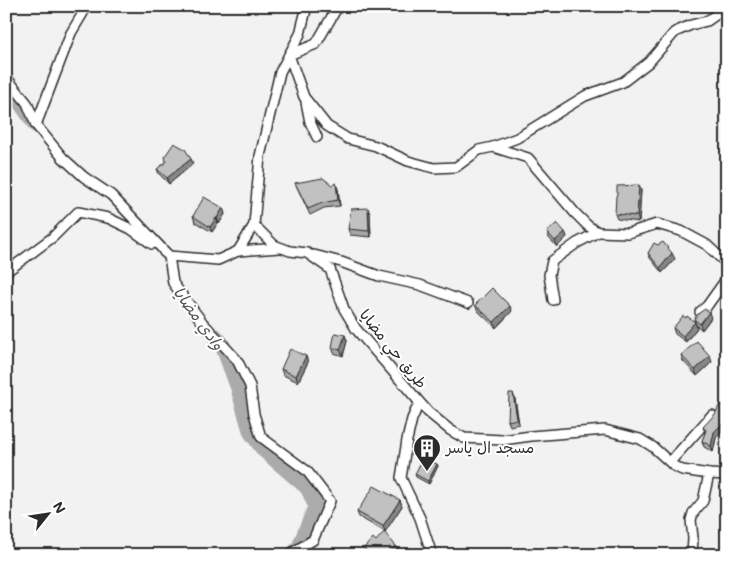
<svg xmlns="http://www.w3.org/2000/svg" width="733" height="561" viewBox="0 0 733 561" font-family="Mali,'Playpen Sans Arabic',sans-serif">
  <style>
    .lines { fill: none; stroke-linecap: round; stroke-linejoin: round }
    .river { stroke: #ababab; stroke-width: 16 }
    .minor-casing { stroke: #2b2b2b; stroke-width: 12 }
    .minor { stroke: #fff; stroke-width: 9 }
    .wall { fill: #a6a6a6; stroke: #2b2b2b }
    .shaded-wall { fill: #878787; stroke: #2b2b2b }
    .building { fill: #c1c1c1; stroke: #2b2b2b }
    .labels { text-anchor: middle; stroke-width: 4; stroke-linejoin: round; paint-order: stroke }
    .street-label { font-size: 15px; fill: #2b2b2b; stroke: #fff }
    .poi-label { font-size: 15px; fill: #2b2b2b; stroke: #fff; text-anchor: start }
    .water-label { font-size: 16px; font-style: italic; fill: #585858; stroke: #fff }
  </style>
  <rect width="100%" height="100%" fill="#f2f2f2"/>
  <filter id="ink" filterUnits="userSpaceOnUse"><feTurbulence type="fractalNoise" baseFrequency=".02" numOctaves="2"/><feDisplacementMap in="SourceGraphic" scale="10" xChannelSelector="R" yChannelSelector="G"/><feConvolveMatrix kernelMatrix="1 2 1 2 8 2 1 2 1" color-interpolation-filters="sRGB"/></filter>
  <g filter="url(#ink)">
    <g class="lines">
      <!-- river -->
      <g class="river">
        <polyline points="6,82 36,125"/>
        <polyline points="215,336 222,344 238,387 251,432 264,450 308,488 316,506 299,548 293,555"/>
      </g>
      <!-- minor casing -->
      <g class="minor-casing">
        <g id="minor">
          <polyline points="307,6 300,34 280,72 260,156 254,225 274,245 290,251 307,253 330,269 344,309 356,329 428,412 450,430 464,438 502,440 531,436 605,430 640,439 653,447 674,466 682,470 709,474 727,475"/>
          <polyline points="338,6 316,44 289,55 304,97 327,126 348,139 376,146 408,161 434,168 456,167 479,150 493,147 517,138 585,96 623,82 649,62 675,32 691,25 707,21 717,14 723,6"/>
          <polyline points="6,77 27,103 36,125 63,158 84,177 111,195 169,256 173,283 203,323 237,360 250,386 254,414 261,437 307,471 330,501 313,540 288,555"/>
          <polyline points="306,102 310,122 317,137"/>
          <polyline points="36,125 71,33 83,13 83,6"/>
          <polyline points="493,147 528,158 575,213 588,226 598,232 577,243 552,261 549,275 553,300"/>
          <polyline points="598,232 628,233 657,224 681,231 707,245 727,264"/>
          <polyline points="238,251 280,248"/>
          <polyline points="164,252 169,256 218,260 238,251 254,225"/>
          <polyline points="314,255 341,262 379,276 420,285 468,303"/>
          <polyline points="6,272 53,237 78,212 108,218 131,229 152,244"/>
          <polyline points="700,312 707,306 727,278"/>
          <polyline points="419,403 412,419 407,440 401,478 420,518 432,555"/>
          <polyline points="670,462 712,415"/>
          <polyline points="692,555 693,538 691,520 693,513 703,501 709,474"/>
        </g>
      </g>
      <!-- minor -->
      <use href="#minor" class="minor"/>
    </g>
    <!-- wall -->
    <g class="wall">
      <polygon points="191,159 193,164 169,184 159,174 157,169"/>
      <polygon points="295,183 338,189 340,206 324,208 310,215"/>
      <polygon points="641,190 639,222 617,219 615,214"/>
      <polygon points="223,208 225,214 219,224 218,223 212,232 195,222 193,216"/>
      <polygon points="370,214 371,237 350,235 348,229"/>
      <polygon points="547,232 565,232 567,237 557,247 549,238"/>
      <polygon points="648,253 675,259 662,273 650,258"/>
      <polygon points="475,305 512,311 496,328 478,311"/>
      <polygon points="711,318 702,330 696,325 694,319"/>
      <polygon points="673,328 697,328 686,342 675,334"/>
      <polygon points="345,335 347,341 343,356 334,353 332,347"/>
      <polygon points="681,355 712,362 697,376 683,361"/>
      <polygon points="308,362 298,382 283,375 281,369"/>
      <polygon points="515,399 519,424 510,426 508,421"/>
      <polygon points="727,407 727,427 716,438 713,452 704,447 702,441 705,433 703,427"/>
      <polygon points="437,464 438,466 429,484 416,477 415,474"/>
      <polygon points="727,475 727,492 724,491 722,485"/>
      <polygon points="400,500 402,506 385,532 359,517 357,512"/>
      <polygon points="396,546 398,551 394,555 367,555 364,548"/>
    </g>
    <!-- shaded-wall -->
    <g class="shaded-wall">
      <polygon points="191,159 193,164 169,184 167,178"/>
      <polygon points="336,183 338,189 340,206 338,200"/>
      <polygon points="639,185 641,190 639,222 637,216"/>
      <polygon points="223,208 225,214 219,224 217,218"/>
      <polygon points="368,208 370,214 371,237 369,231"/>
      <polygon points="216,218 218,223 212,232 210,227"/>
      <polygon points="565,232 567,237 557,247 555,241"/>
      <polygon points="672,253 675,259 662,273 660,268"/>
      <polygon points="510,306 512,311 496,328 494,322"/>
      <polygon points="709,312 711,318 702,330 700,324"/>
      <polygon points="695,322 697,328 686,342 683,336"/>
      <polygon points="345,335 347,341 343,356 340,350"/>
      <polygon points="306,356 308,362 298,382 296,376"/>
      <polygon points="710,356 712,362 697,376 695,370"/>
      <polygon points="513,393 515,399 519,424 517,419"/>
      <polygon points="724,422 726,428 716,438 713,452 711,446 714,432"/>
      <polygon points="437,464 438,466 429,484 428,481"/>
      <polygon points="400,500 402,506 385,532 383,526"/>
      <polygon points="396,546 398,551 394,555 386,555"/>
    </g>
    <!-- building -->
    <g class="building">
      <polygon points="174,143 185,149 191,159 167,178 157,169 166,162 165,156"/>
      <polygon points="323,178 332,185 336,183 338,200 322,203 308,209 295,183"/>
      <polygon points="639,185 637,216 615,214 616,196 617,194 617,186"/>
      <polygon points="204,197 223,208 217,218 216,218 210,227 193,216"/>
      <polygon points="368,208 369,231 348,229 351,209"/>
      <polygon points="557,223 565,232 555,241 547,232"/>
      <polygon points="663,242 672,253 660,268 648,253 654,243 658,245"/>
      <polygon points="492,288 510,306 494,322 475,305"/>
      <polygon points="705,309 709,312 700,324 694,319 699,313"/>
      <polygon points="683,316 686,318 687,316 695,322 683,336 673,328"/>
      <polygon points="335,333 345,335 340,350 332,347"/>
      <polygon points="697,341 710,356 695,370 681,355"/>
      <polygon points="290,349 306,356 296,376 281,369"/>
      <polygon points="509,393 513,393 517,419 508,421"/>
      <polygon points="720,404 727,407 727,420 726,422 724,422 714,432 711,446 702,441 706,430 703,427 715,414"/>
      <polygon points="423,458 437,464 428,481 415,474"/>
      <polygon points="727,475 727,487 722,485 725,476"/>
      <polygon points="374,486 400,500 383,526 357,512"/>
      <polygon points="384,532 396,546 386,555 370,555 364,548 373,538 376,541"/>
    </g>
  </g>
  <!-- icons -->
  <defs>
    <g id="building-pin" transform="scale(1.4375)"><path d="M0 17L-7.5 6A9.5 9.5 0 1 1 7.5 6Z" fill="#2b2b2b" stroke="#fff"/><path d="M-4-6H4V6H1V3H-1V6H-4ZM-2.5-4.3h1.7v1.8h-1.7ZM.8-4.3h1.7v1.8H.8ZM-2.5-1h1.7V.8h-1.7ZM.8-1h1.7V.8H.8Z" fill="#fff"/></g>
  </defs>
  <g fill-rule="evenodd">
    <use href="#building-pin" x="427" y="448"/>
  </g>
  <g class="labels">
    <!-- street labels -->
    <g class="street-label">
      <text transform="translate(393 349) rotate(51)" y="5">طريق حي مضايا</text>
    </g>
    <!-- poi labels -->
    <g class="poi-label">
      <text x="446" y="453">مسجد ال ياسر</text>
    </g>
    <!-- water labels -->
    <g class="water-label">
      <text transform="translate(199 318) rotate(54)" y="6">وادي مضايا</text>
    </g>
  </g>
  <!-- margin -->
  <rect width="733" height="561" fill="none" stroke="#fff" stroke-width="25"/>
  <rect x="12" y="12" width="708" height="536" fill="none" stroke="#2b2b2b" stroke-width="2" filter="url(#ink)"/>
  <!-- north arrow -->
  <g transform="translate(48 514) rotate(60)" stroke="#ffffff" stroke-width="4" paint-order="stroke">
  <path d="M0-4L9 19L0 12L-9 19Z" fill="#2b2b2b"/>
  <text y="-8" font-size="14" font-weight="bold" text-anchor="middle" fill="#2b2b2b">N</text>
  </g>
</svg>
